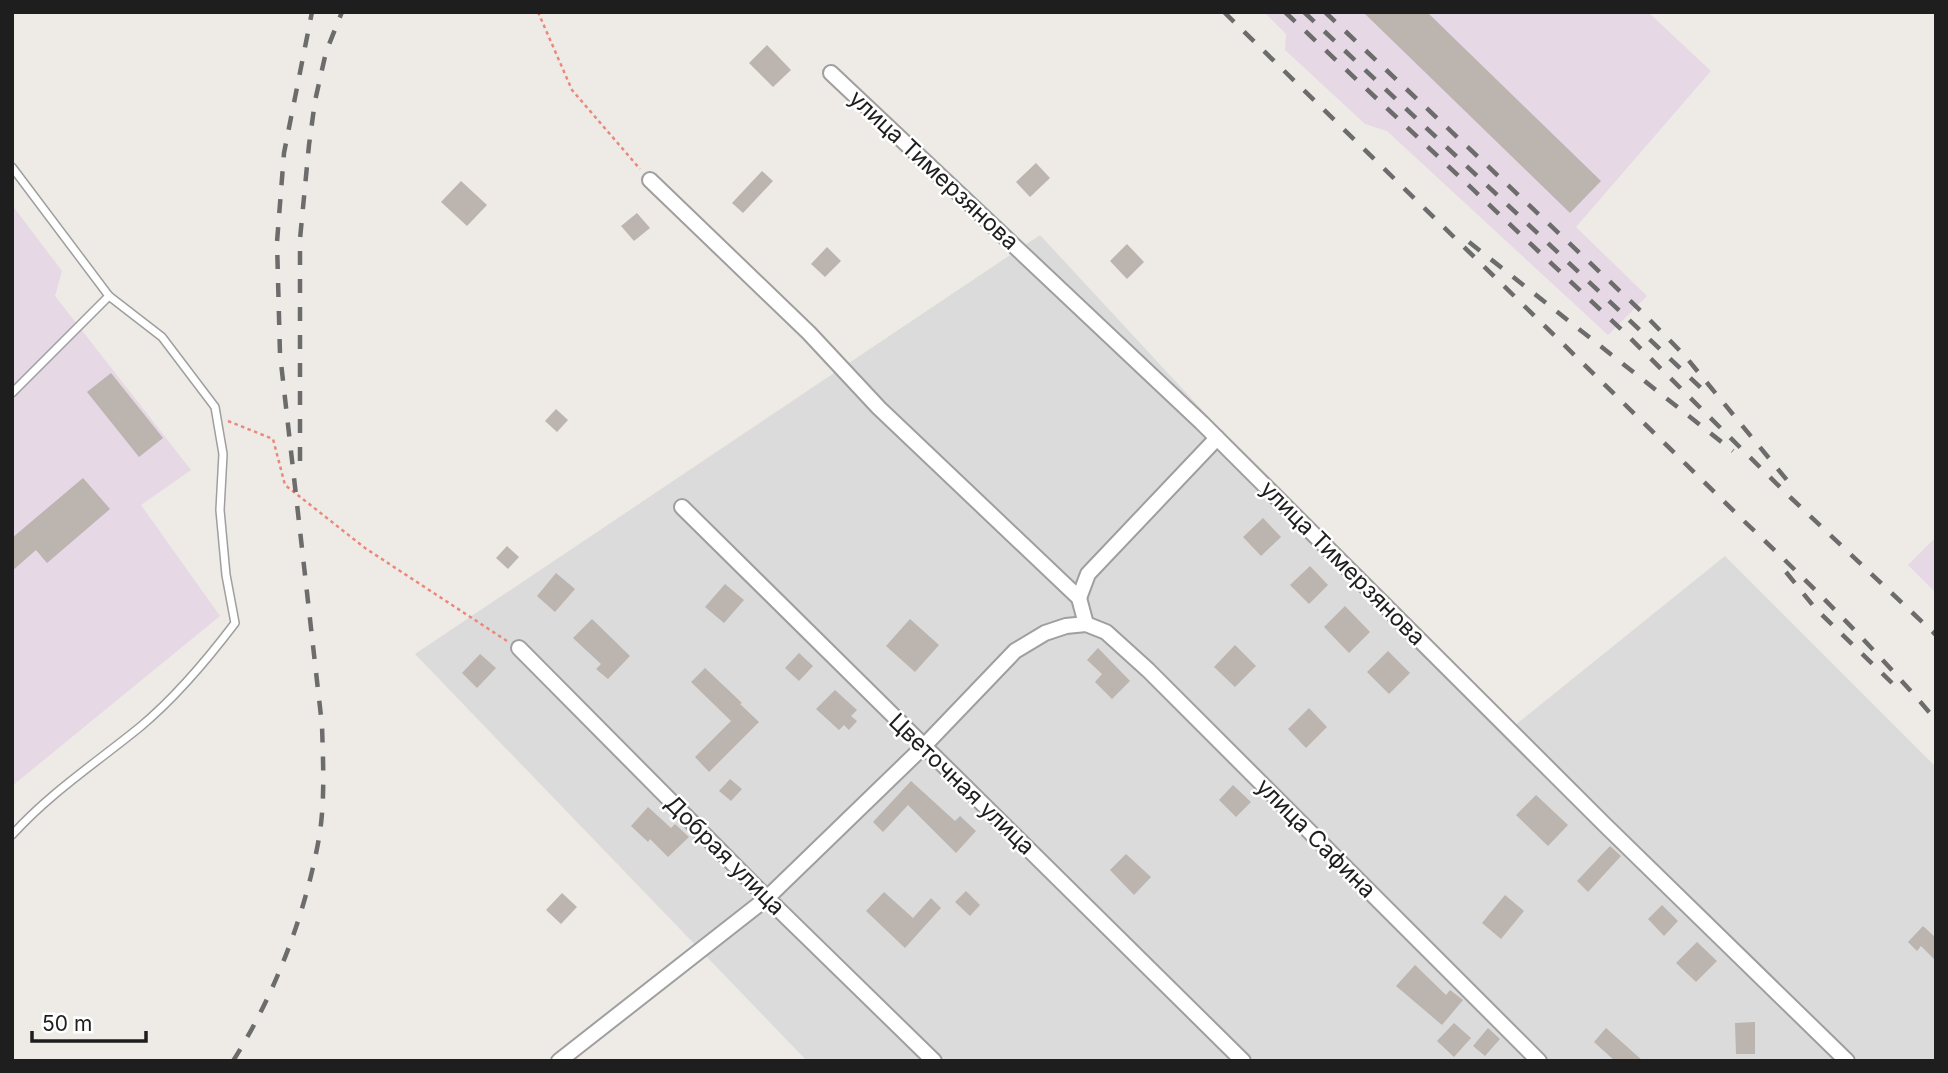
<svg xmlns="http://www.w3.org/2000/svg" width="1948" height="1073" viewBox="0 0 1948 1073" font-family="Inter,sans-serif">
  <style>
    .residential { fill: #dcdbdb }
    .industrial { fill: #e6d8e4 }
    .building { fill: #bbb4af }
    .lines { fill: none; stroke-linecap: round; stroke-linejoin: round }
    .lane-casing { stroke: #9f9f9f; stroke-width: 10 }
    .street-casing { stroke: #9f9f9f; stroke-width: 18 }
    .path { stroke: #e9897c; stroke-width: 2.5; stroke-dasharray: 3.5 3.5; stroke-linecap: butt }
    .lane { stroke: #fff; stroke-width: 7 }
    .street { stroke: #fff; stroke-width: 14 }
    .rail { stroke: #6c6c6c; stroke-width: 4.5; stroke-dasharray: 14 14; stroke-linecap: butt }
    .labels { text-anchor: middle; stroke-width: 5; stroke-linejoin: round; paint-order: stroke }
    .street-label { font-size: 23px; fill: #1e1e1e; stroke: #fff }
  </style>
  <rect width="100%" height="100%" fill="#eeebe6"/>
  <!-- residential -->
  <polygon class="residential" points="1040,235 1503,735 1725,556 1936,767 1936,1061 807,1061 415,654"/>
  <!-- industrial -->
  <g class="industrial">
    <polygon points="1264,12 1648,12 1711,71 1576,227 1647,296 1608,335 1387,131 1365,124 1285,50 1286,34"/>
    <polygon points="12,205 62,271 55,296 191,470 141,505 220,616 12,786"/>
    <polygon points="1936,537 1936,593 1908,565"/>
  </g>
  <!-- building -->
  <g class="building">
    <polygon points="1363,12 1427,12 1601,181 1570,213"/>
    <polygon points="767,45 791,70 773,87 749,63"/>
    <polygon points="1036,163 1050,178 1030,197 1016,182"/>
    <polygon points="762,171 773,181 743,213 732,203"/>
    <polygon points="461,181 487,205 467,226 441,202"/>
    <polygon points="637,213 650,228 634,241 621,226"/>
    <polygon points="1127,244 1144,262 1127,279 1110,261"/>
    <polygon points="827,247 841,261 825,277 811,264"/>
    <polygon points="111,373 163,438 139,457 87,392"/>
    <polygon points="556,409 568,420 557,432 545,421"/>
    <polygon points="83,478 110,509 47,563 36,550 12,571 12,538"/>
    <polygon points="1263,518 1281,537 1261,556 1243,537"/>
    <polygon points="507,546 519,557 508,569 496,558"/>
    <polygon points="1310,566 1328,585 1309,604 1290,585"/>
    <polygon points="556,573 575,589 555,612 537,596"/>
    <polygon points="725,584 744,600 724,623 705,607"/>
    <polygon points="1345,606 1370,632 1349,653 1324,627"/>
    <polygon points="592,619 630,656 608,679 596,669 601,664 573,638"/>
    <polygon points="910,619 939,645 915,672 886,646"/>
    <polygon points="1235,645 1256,666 1235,687 1214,667"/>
    <polygon points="1098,648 1130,681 1112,699 1095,682 1102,674 1087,660"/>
    <polygon points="1388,651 1410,673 1389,694 1367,672"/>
    <polygon points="799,653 813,666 799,681 785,668"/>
    <polygon points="480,654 496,668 477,688 462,673"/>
    <polygon points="705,668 742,703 740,704 759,722 709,772 695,757 731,721 691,682"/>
    <polygon points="835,690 857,710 851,716 857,721 849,730 844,725 839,730 816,709"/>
    <polygon points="1309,708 1327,727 1306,748 1288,729"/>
    <polygon points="730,779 742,789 731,801 719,791"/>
    <polygon points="911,781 955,821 960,816 976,831 956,853 908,805 883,832 873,822"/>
    <polygon points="1233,785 1251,802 1236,817 1219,800"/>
    <polygon points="1536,795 1568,825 1548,846 1516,815"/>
    <polygon points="648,807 671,828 675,824 689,837 668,857 650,839 648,842 631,826"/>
    <polygon points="1610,846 1621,856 1588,892 1577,881"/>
    <polygon points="1126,854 1151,877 1134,895 1110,870"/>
    <polygon points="966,891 980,905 970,916 955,902"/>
    <polygon points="884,892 913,918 931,898 941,908 905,948 866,911"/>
    <polygon points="562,893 577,907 561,924 546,910"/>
    <polygon points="1505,895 1524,911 1501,939 1482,923"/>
    <polygon points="1662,905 1678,921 1664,936 1648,919"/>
    <polygon points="1923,926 1936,938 1936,961 1921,946 1917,951 1908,942"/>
    <polygon points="1697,942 1717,961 1696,982 1676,963"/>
    <polygon points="1415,965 1446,995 1450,990 1463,1000 1442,1025 1396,986"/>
    <polygon points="1755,1022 1755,1054 1736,1054 1735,1023"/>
    <polygon points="1454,1023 1471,1038 1454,1057 1437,1041"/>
    <polygon points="1488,1028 1500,1039 1485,1056 1473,1046"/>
    <polygon points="1606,1028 1643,1061 1615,1061 1594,1042"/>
  </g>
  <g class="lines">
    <!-- lane casing -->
    <g class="lane-casing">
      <g id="lane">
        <path d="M 12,167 L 109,296 L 162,337 L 215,407 L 223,454 L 220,510 L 226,575 L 235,623 C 207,660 176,697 140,727 C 97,762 50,793 12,835"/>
        <polyline points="12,393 109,296"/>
      </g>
    </g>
    <!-- street casing -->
    <g class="street-casing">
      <g id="street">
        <polyline points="831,73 1202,423 1605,825 1847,1061"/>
        <polyline points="650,180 809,333 879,408 1079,598 1086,624"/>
        <polyline points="682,507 1243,1061"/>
        <polyline points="1079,598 1088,574 1217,438"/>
        <polyline points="519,648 767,898 934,1061"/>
        <polyline points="559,1061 767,898 924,746 1015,651 1045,633 1066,626 1086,624 1106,632 1148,670 1539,1061"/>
      </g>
    </g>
    <!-- path -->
    <g class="path">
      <polyline points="538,12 572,90 640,169"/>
      <polyline points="228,421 273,439 285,485 365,548 507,641"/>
    </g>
    <!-- lane -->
    <use href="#lane" class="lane"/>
    <!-- street -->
    <use href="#street" class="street"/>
    <!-- rail -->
    <g class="rail">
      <path d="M 1224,12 L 1746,523 C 1813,586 1876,650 1936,720"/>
      <polyline points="1285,12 1624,332 1790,497 1936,635"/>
      <polyline points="1304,12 1701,388"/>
      <polyline points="1325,12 1643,313 1685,356 1791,485"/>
      <polyline points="1469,242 1733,451"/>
      <polyline points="300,461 300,239 309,145 315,101 326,52 342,12"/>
      <polyline points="1786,572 1815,608 1892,683"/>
      <path d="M 233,1061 C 276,993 307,910 320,832 C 325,796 323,760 322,725 L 280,354 L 277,242 L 284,153 L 312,12"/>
    </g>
  </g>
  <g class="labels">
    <!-- street labels -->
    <g class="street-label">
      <text transform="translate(934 170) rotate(43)" y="8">улица Тимерзянова</text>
      <text transform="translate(1343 563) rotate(45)" y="8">улица Тимерзянова</text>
      <text transform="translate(962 784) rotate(44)" y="8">Цветочная улица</text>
      <text transform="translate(1316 838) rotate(45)" y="8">улица Сафина</text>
      <text transform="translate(725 855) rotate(45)" y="8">Добрая улица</text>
    </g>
  </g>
  <!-- border -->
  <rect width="1948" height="1073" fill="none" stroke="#1e1e1e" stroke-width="28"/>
  <!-- scale -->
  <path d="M32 1031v10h114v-10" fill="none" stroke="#1e1e1e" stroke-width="3.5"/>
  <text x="42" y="1031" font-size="21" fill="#1e1e1e" stroke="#ffffff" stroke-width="5" paint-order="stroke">50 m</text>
</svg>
